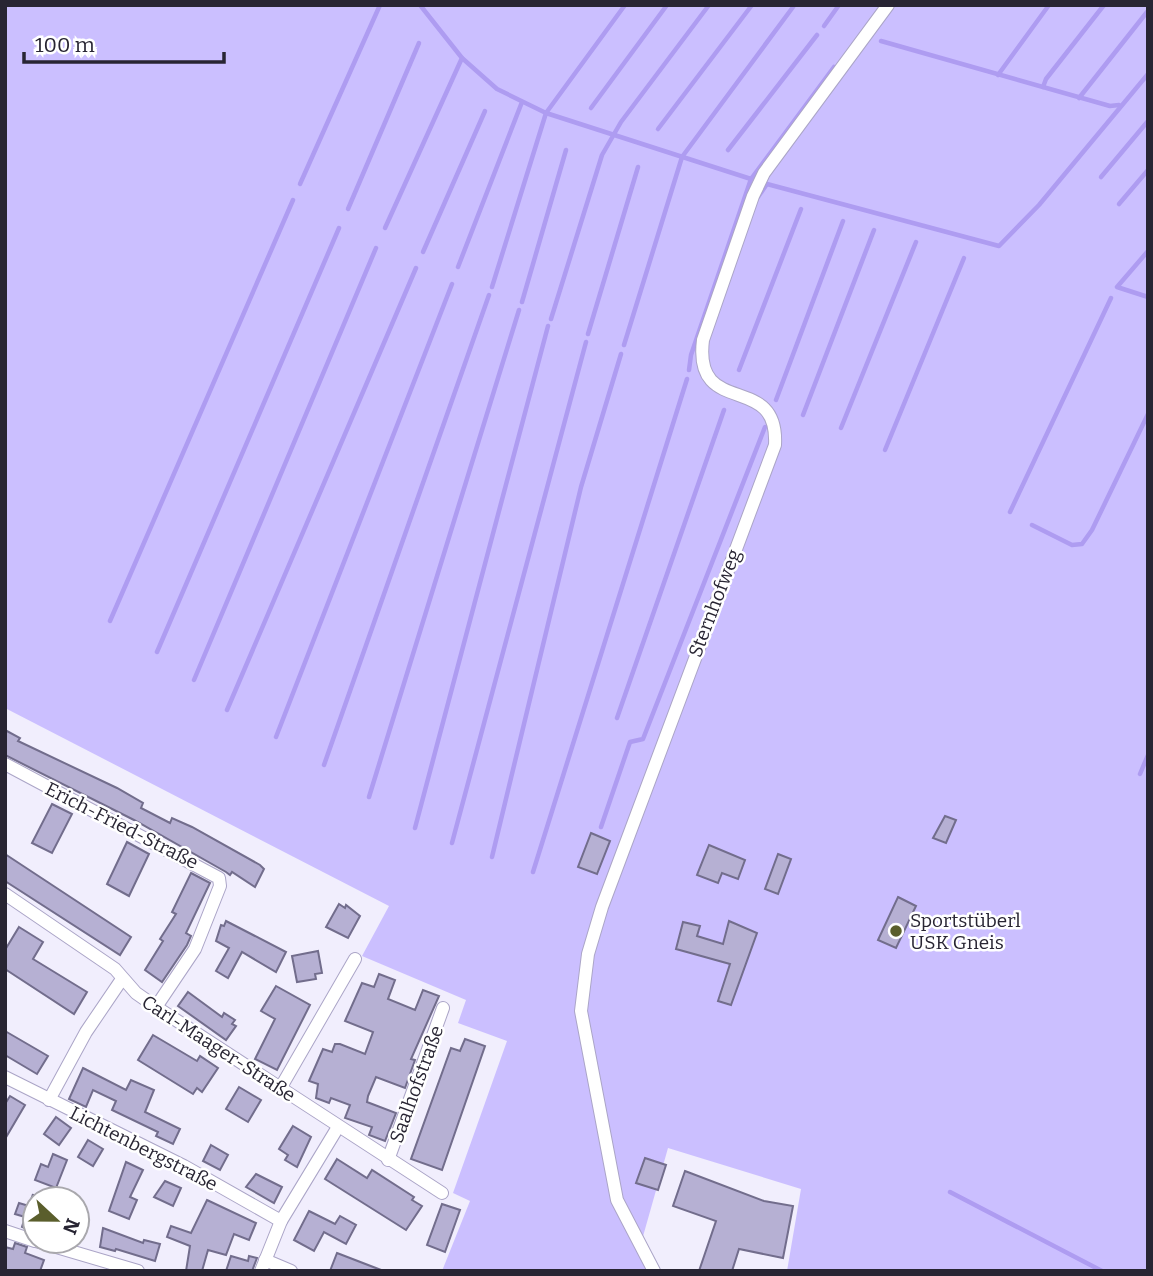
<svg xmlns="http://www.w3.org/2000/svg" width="1153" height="1276" viewBox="0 0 1153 1276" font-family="Bitter,serif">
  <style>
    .green { fill: #cbbfff }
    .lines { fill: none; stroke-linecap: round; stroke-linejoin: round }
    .stream { stroke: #ae9cf1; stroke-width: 4.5 }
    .building { fill: #b6b0d3; stroke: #726d8c; stroke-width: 2 }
    .street-casing { stroke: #aba5c7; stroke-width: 14 }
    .street { stroke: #fff; stroke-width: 12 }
    .poi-dot { fill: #5a5e2c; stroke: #fff; stroke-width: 2.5 }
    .labels { text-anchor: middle; stroke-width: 5; stroke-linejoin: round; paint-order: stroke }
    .street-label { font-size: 19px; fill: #282533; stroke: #fff }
    .poi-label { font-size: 19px; fill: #282533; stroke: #fff; text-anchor: start }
  </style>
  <rect width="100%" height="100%" fill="#f1eefd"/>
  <!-- green -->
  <polygon class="green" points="5,5 1148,5 1148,1271 787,1271 801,1189 668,1148 638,1254 648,1271 442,1271 470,1201 453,1193 507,1041 458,1023 466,1000 362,956 389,906 5,708"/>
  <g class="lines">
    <!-- stream -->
    <g class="stream">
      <polyline points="420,5 462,58 497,89 546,113 751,179"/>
      <polyline points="824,26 839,5"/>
      <polyline points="881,41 1110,106 1119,105"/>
      <polyline points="998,75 1049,5"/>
      <polyline points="1043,87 1046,79 1104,5"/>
      <polyline points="1079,98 1147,12"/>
      <polyline points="591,108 667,5"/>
      <polyline points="658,129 752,5"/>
      <polyline points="728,150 817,35"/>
      <polyline points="1101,177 1148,121"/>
      <polyline points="300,184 380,5"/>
      <polyline points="758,197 767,184 999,246 1039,205 1148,74"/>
      <polyline points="1119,204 1148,170"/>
      <polyline points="348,209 419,43"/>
      <polyline points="385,228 462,58"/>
      <polyline points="1148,251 1117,287 1148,297"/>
      <polyline points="423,252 485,111"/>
      <polyline points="458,267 522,102"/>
      <polyline points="492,287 546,113 625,5"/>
      <polyline points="522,302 566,150"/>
      <polyline points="551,319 602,155 621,122 709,5"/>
      <polyline points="588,334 638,167"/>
      <polyline points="624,345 682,157 793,7"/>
      <polyline points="689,370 691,355 751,179 834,67"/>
      <polyline points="739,370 801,209"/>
      <polyline points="776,400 843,221"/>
      <polyline points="803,415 874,230"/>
      <polyline points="841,428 916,242"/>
      <polyline points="885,450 964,258"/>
      <polyline points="1010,512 1111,298"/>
      <polyline points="1032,525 1072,545 1082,544 1092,530 1148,414"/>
      <polyline points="110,621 293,200"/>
      <polyline points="157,652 339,228"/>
      <polyline points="194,680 376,248"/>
      <polyline points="227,710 416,268"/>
      <polyline points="617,718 724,410"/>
      <polyline points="276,737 452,284"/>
      <polyline points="324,765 489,295"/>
      <polyline points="1140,774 1148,755"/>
      <polyline points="369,797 519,310"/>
      <polyline points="601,827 630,742 643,739 765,427"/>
      <polyline points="415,828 548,326"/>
      <polyline points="452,843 586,342"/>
      <polyline points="492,857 581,487 621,354"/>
      <polyline points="533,872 687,379"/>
      <polyline points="950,1192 1102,1271"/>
    </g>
  </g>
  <!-- building -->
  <g class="building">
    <polygon points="5,730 20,738 18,741 117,788 143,803 141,808 170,823 172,818 192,827 260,865 264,869 255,887 232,872 230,875 226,872 134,820 5,755"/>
    <polygon points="52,804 72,814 52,853 32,843"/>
    <polygon points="945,816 956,820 946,843 933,838"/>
    <polygon points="591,833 610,841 597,874 578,867"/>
    <polygon points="127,842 149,854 129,896 107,884"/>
    <polygon points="709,845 745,860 738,879 722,873 718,883 697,875"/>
    <polygon points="5,854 131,937 120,955 5,881"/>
    <polygon points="778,854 791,859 778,894 765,889"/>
    <polygon points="191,873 210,883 186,933 191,936 187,945 162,982 145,970 163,941 160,939 176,914 172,912"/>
    <polygon points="898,897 916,906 896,948 878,940"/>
    <polygon points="339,904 345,908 346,905 360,916 348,938 326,927"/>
    <polygon points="226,921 286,952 276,972 242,952 228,978 216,971 229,948 216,941 221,925 224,926"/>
    <polygon points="729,921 757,933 731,1005 718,1001 730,964 676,949 683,922 700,926 697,936 723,944"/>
    <polygon points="19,927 43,942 33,959 87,992 74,1014 5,969 5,950"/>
    <polygon points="318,951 322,973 315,974 316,979 297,982 292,956"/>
    <polygon points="379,974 395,980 388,999 415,1010 423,990 439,996 411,1059 415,1060 405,1088 376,1077 368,1096 367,1102 396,1113 385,1141 369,1135 372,1127 345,1118 350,1105 331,1098 329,1103 316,1098 318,1084 309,1081 323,1049 332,1052 335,1044 340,1044 365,1054 373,1032 345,1021 362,983 374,987"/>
    <polygon points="276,986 310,1005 277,1070 255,1059 275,1019 261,1011"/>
    <polygon points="188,992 222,1017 224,1013 235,1020 232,1024 236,1026 226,1040 178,1006"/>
    <polygon points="5,1031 48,1056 37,1074 5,1055"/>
    <polygon points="153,1035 197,1061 200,1056 218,1068 202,1092 197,1088 193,1094 138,1060"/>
    <polygon points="465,1039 485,1046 442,1170 411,1159 451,1048 460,1051"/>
    <polygon points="83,1068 126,1090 131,1080 154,1090 145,1112 180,1129 173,1144 156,1136 158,1132 112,1110 116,1101 93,1090 86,1107 69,1099"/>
    <polygon points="239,1087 261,1100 248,1122 226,1109"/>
    <polygon points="10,1096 25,1105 5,1139 5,1104"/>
    <polygon points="56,1117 71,1128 59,1145 44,1134"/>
    <polygon points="293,1126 311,1137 297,1167 285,1160 288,1155 279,1149"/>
    <polygon points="88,1140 103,1149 93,1166 78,1157"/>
    <polygon points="211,1145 228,1155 220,1170 203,1161"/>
    <polygon points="53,1154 67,1160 56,1188 35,1180 41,1164 48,1167"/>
    <polygon points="645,1158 666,1165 658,1190 636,1183"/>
    <polygon points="337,1159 367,1178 372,1170 414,1197 412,1200 422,1206 406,1230 325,1179"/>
    <polygon points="126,1162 143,1170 130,1197 137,1200 129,1219 109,1211"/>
    <polygon points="685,1171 764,1201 793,1206 783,1258 739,1249 732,1271 699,1271 716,1221 673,1206"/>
    <polygon points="256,1174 282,1187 274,1203 246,1187"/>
    <polygon points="165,1181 181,1188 173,1206 154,1197"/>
    <polygon points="33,1194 35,1229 32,1231 22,1227 25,1217 15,1214 19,1203 29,1206"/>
    <polygon points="207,1200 256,1223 249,1240 234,1234 226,1255 208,1250 202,1271 186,1271 190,1246 167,1237 171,1226 191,1233"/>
    <polygon points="442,1204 460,1210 445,1252 427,1245"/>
    <polygon points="309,1211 335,1224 340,1216 356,1225 346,1244 324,1232 314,1251 294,1240"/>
    <polygon points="103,1228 143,1243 144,1240 160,1244 155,1261 116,1249 115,1251 100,1247"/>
    <polygon points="15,1243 27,1247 25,1253 44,1260 40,1271 5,1271 5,1247 13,1249"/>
    <polygon points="337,1253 381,1270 380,1271 330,1271"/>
    <polygon points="231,1256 248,1261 249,1256 257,1258 252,1271 226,1271"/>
  </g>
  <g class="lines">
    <!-- street casing -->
    <g class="street-casing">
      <g id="street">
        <polyline points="5,764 219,878 220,886 195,949 156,1007"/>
        <polyline points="5,894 115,969 136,993 156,1007 442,1193"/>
        <polyline points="5,1077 184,1166 281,1221"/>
        <polyline points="281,1087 355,959"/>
        <polyline points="49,1100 86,1032 122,979"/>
        <polyline points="388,1160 443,1008"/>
        <polyline points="5,1231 35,1241"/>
        <polyline points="36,1241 138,1271"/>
        <polyline points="265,1260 291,1271"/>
        <polyline points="261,1271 281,1221 338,1127"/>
        <path d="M 654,1271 L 617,1200 L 581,1011 L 588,954 L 602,907 L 775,445 C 779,370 693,420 703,340 L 753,196 L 764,173 L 888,5"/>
      </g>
    </g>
    <!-- street -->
    <use href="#street" class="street"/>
  </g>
  <!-- markers -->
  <circle class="poi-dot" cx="896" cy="931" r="7"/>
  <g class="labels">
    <!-- street labels -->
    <g class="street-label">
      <text transform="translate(714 603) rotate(-69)" y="7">Sternhofweg</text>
      <text transform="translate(122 825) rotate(27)" y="7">Erich-Fried-Straße</text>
      <text transform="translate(219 1048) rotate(33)" y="7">Carl-Maager-Straße</text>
      <text transform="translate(416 1084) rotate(-70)" y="7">Saalhofstraße</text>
      <text transform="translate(144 1148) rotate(27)" y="7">Lichtenbergstraße</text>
    </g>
    <!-- poi labels -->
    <g class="poi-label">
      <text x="910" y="927">Sportstüberl<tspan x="910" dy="22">USK Gneis</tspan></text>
    </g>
  </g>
  <!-- border -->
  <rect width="1153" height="1276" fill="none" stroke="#282533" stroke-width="14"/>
  <!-- north arrow -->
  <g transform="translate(56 1220) rotate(112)"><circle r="33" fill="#ffffff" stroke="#a9a8ad" stroke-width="2"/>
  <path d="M0-5L12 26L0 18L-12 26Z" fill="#5a5e2c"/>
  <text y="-10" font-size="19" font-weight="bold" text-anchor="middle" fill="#282533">N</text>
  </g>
  <!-- scale -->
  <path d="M24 52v10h200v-10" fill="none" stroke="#282533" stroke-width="3.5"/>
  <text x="35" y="52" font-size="21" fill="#282533" stroke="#ffffff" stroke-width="5" paint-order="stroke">100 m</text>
</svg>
